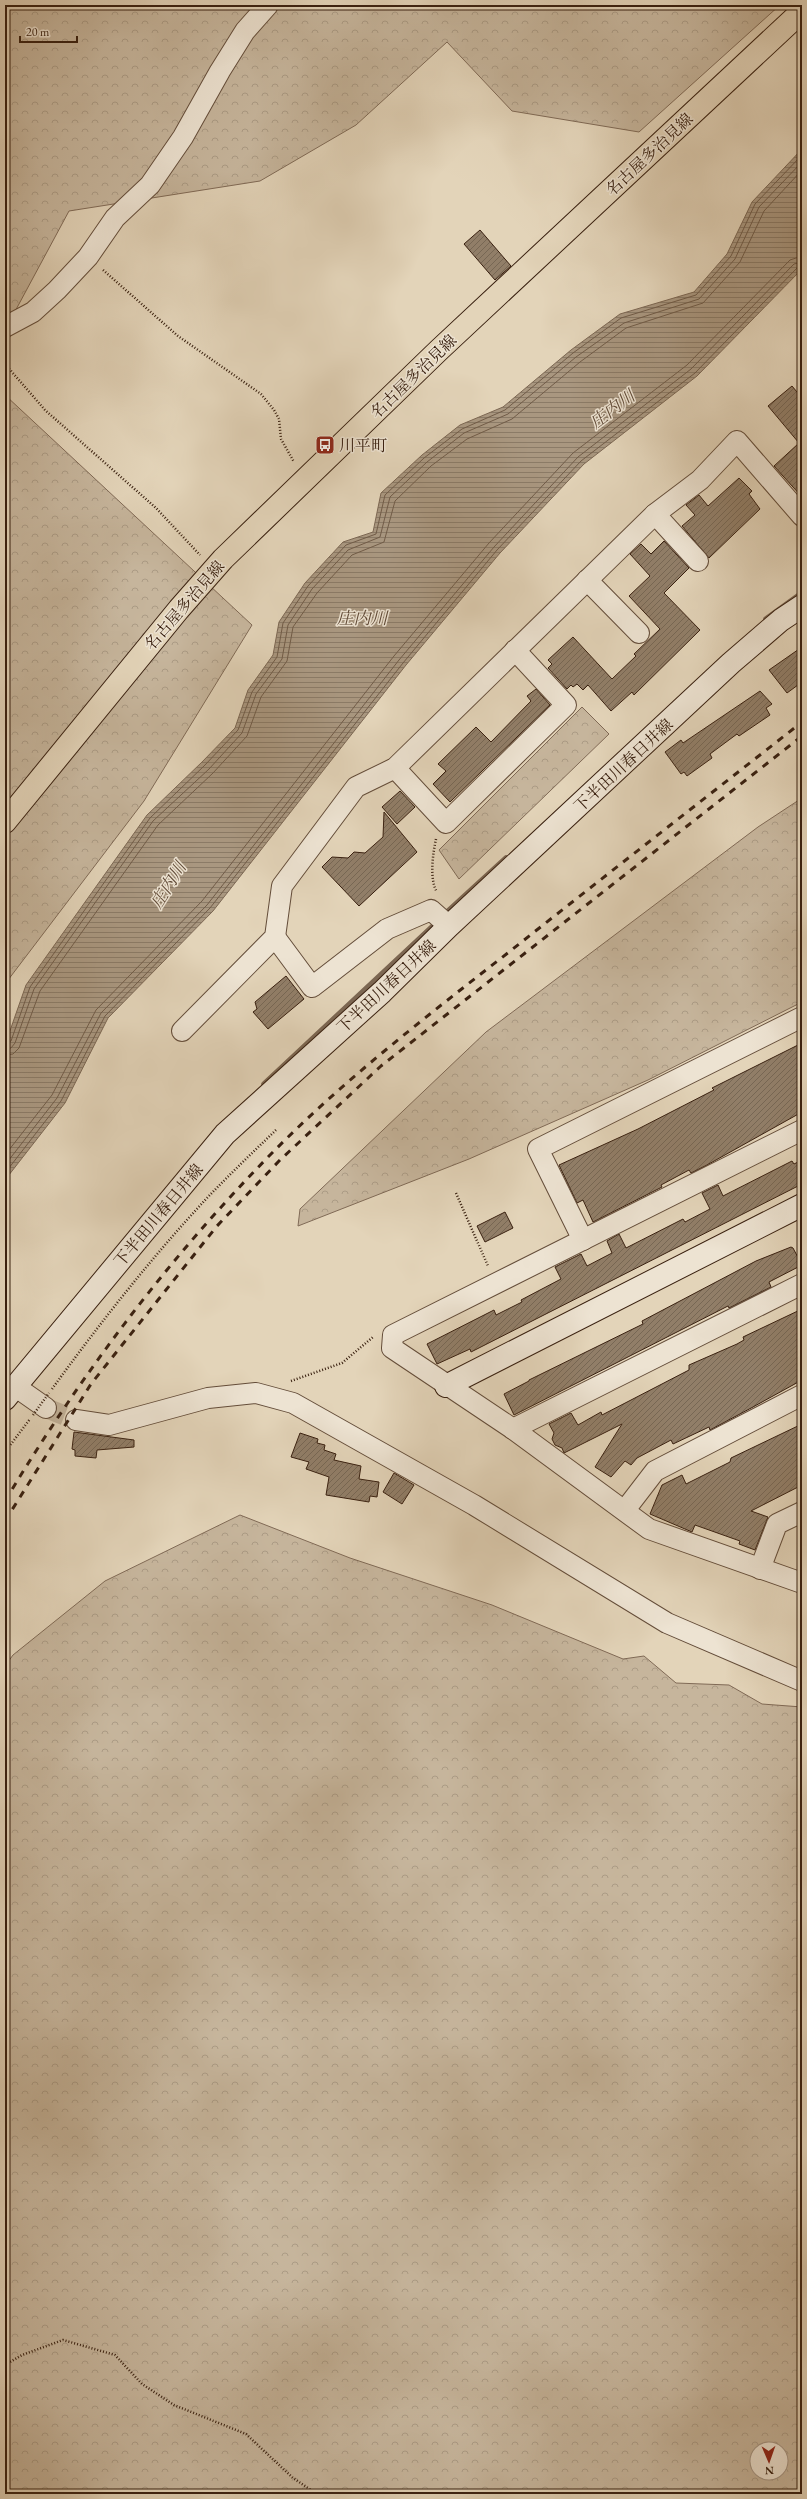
<svg xmlns="http://www.w3.org/2000/svg" width="807" height="2499" viewBox="0 0 807 2499" font-family="'EB Garamond','Noto Serif JP',serif">
  <style>
    .forest { fill: url(#forest-crowns); stroke: #806a56; fill-rule: evenodd }
    .water { fill: url(#water-rules); stroke: #7c6753 }
    .lines { fill: none; stroke-linecap: round; stroke-linejoin: round }
    .shore { stroke: #715c48; stroke-width: 1 }
    .stream { stroke: #7c6753; stroke-width: 5.5 }
    .building { fill: url(#building-hatch); stroke: #392010 }
    .street-tunnel { stroke: #c1b097; stroke-width: 20; stroke-dasharray: 20 10; stroke-linecap: butt }
    .street-casing { stroke: #644d3a; stroke-width: 22 }
    .secondary-casing { stroke: #392010; stroke-width: 24 }
    .primary-casing { stroke: #392010; stroke-width: 24 }
    .path { stroke: #392010; stroke-width: 2.5; stroke-dasharray: 1 2; stroke-linecap: butt }
    .street { stroke: #ede3d2; stroke-width: 20 }
    .secondary { stroke: #ede3d2; stroke-width: 22 }
    .primary { stroke: #e3d4b9; stroke-width: 22 }
    .rail { stroke: #392010; stroke-width: 3; stroke-dasharray: 7 7; stroke-linecap: butt }
    .path-bridge { stroke: #392010; stroke-width: 2.5; stroke-dasharray: 1 2; stroke-linecap: butt }
    .labels { text-anchor: middle; stroke-width: 3; stroke-linejoin: round; paint-order: stroke }
    .street-label { font-size: 16px; fill: #392010; stroke: #ede3d2 }
    .poi-label { font-size: 16px; fill: #392010; stroke: #ede3d2; text-anchor: start }
    .water-label { font-size: 17px; font-style: italic; fill: #604a37; stroke: #ede3d2 }
  </style>
  <defs>
    <pattern id="forest-crowns" width="20" height="18" patternUnits="userSpaceOnUse"><rect width="20" height="18" fill="#c6b59c"/><path d="M2 6a3 3 0 1 1 6 0M12 15a3 3 0 1 1 6 0" fill="none" stroke="#ab9b85"/></pattern>
    <pattern id="water-rules" width="6" height="5" patternUnits="userSpaceOnUse"><rect width="6" height="5" fill="#a99780"/><path d="M0 2.5h6" fill="none" stroke="#8b7b67"/></pattern>
    <pattern id="building-hatch" width="6" height="6" patternUnits="userSpaceOnUse"><rect width="6" height="6" fill="#917e68"/><path d="M-1 1l2-2M0 6l6-6M5 7l2-2" fill="none" stroke="#776754"/></pattern>
  </defs>
  <rect width="100%" height="100%" fill="#e3d4b9"/>
  <filter id="stains"><feTurbulence type="fractalNoise" baseFrequency=".005" numOctaves="4"/><feColorMatrix values="0 0 0 0 .2 0 0 0 0 .09 0 0 0 0 .02 0 0 0 .5 -.17"/></filter>
  <radialGradient id="worn" r=".72"><stop offset=".6" stop-color="#630" stop-opacity="0"/><stop offset="1" stop-color="#630" stop-opacity=".3"/></radialGradient>
  <!-- forest -->
  <g class="forest">
    <polygon points="5,5 780,5 639,132 512,111 447,42 356,125 260,181 69,211 5,330"/>
    <polygon points="5,395 252,625 144,801 5,984"/>
    <polygon points="582,707 609,734 459,879 439,850"/>
    <polygon points="802,798 802,1002 648,1080 469,1159 298,1226 300,1209 486,1032 758,827"/>
    <path d="M 240,1515 L 350,1558 L 492,1605 L 623,1659 L 644,1656 L 676,1683 L 729,1685 L 762,1704 L 802,1707 L 802,2494 L 5,2494 L 5,1666 L 13,1655 L 105,1581 ZM 757,2449 L 781,2449 L 781,2473 L 757,2473 Z"/>
  </g>
  <!-- water -->
  <polygon class="water" points="802,149 802,269 697,376 584,464 500,553 406,665 213,911 108,1018 65,1103 5,1180 5,1045 26,985 147,815 202,762 235,728 248,690 273,655 279,622 305,583 343,542 373,532 381,493 422,455 460,425 503,407 571,350 620,314 694,292 727,254 752,202"/>
  <g class="lines">
    <!-- shore -->
    <g class="shore">
      <polyline points="5,1044 11,1041 30,987 150,818 205,765 238,730 252,692 277,657 283,623 308,586 346,545 376,534 385,495 424,458 462,429 505,410 573,353 621,318 696,295 731,256 755,204 802,155"/>
      <polyline points="5,1049 11,1048 15,1043 34,989 153,821 209,769 242,733 256,694 282,659 288,625 312,589 348,550 380,537 390,497 427,462 464,433 508,414 576,357 624,323 699,299 735,259 759,207 802,162"/>
      <polyline points="5,1055 13,1054 19,1048 40,991 158,825 213,773 247,736 261,697 287,661 293,627 317,593 352,555 384,542 395,501 431,466 467,439 512,419 580,362 626,328 703,303 740,262 764,211 802,170"/>
      <polyline points="5,1155 52,1095 96,1010 202,901 394,656 489,543 573,453 687,365 790,260 802,256"/>
      <polyline points="5,1165 57,1098 101,1013 207,905 399,660 494,547 578,457 691,369 794,264 802,262"/>
      <polyline points="5,1173 61,1101 105,1016 210,908 403,663 497,550 581,461 695,373 797,268 802,267"/>
    </g>
    <!-- stream -->
    <g class="stream">
      <polyline points="766,619 802,593"/>
      <polyline points="447,912 506,858"/>
      <polyline points="264,1084 433,926"/>
    </g>
  </g>
  <!-- building -->
  <g class="building">
    <polygon points="480,230 511,266 495,280 464,244"/>
    <polygon points="792,386 802,398 802,497 774,466 799,443 768,406"/>
    <polygon points="739,478 752,491 749,494 760,509 709,558 682,526 695,515 686,505 699,495 708,506"/>
    <polygon points="664,541 689,568 664,593 700,630 634,695 632,692 611,711 588,685 583,690 577,684 573,687 571,685 567,689 548,668 552,664 548,660 573,637 612,679 636,656 634,654 660,629 629,596 650,576 630,554 641,544 651,554"/>
    <polygon points="802,647 802,682 787,693 769,670"/>
    <polygon points="536,689 550,705 450,802 433,784 446,771 438,764 476,727 491,742 531,701 527,696"/>
    <polygon points="760,691 772,704 766,708 770,715 739,736 737,734 710,754 712,758 687,776 684,772 681,774 665,752 681,740 683,743"/>
    <polygon points="400,791 415,807 397,824 382,807"/>
    <polygon points="384,812 417,852 359,906 322,867 332,857 348,858 354,852 365,853 383,837"/>
    <polygon points="286,976 304,999 268,1029 253,1012 257,1009 255,1002"/>
    <polygon points="802,1043 802,1112 707,1165 691,1173 689,1170 661,1185 662,1187 593,1222 583,1200 577,1203 559,1165 638,1129 714,1090 712,1088"/>
    <polygon points="802,1160 802,1184 471,1352 470,1349 437,1364 427,1344 494,1310 496,1315 522,1302 521,1300 561,1279 555,1267 581,1254 587,1266 612,1253 607,1241 619,1234 626,1248 683,1219 685,1222 710,1209 702,1193 718,1185 723,1196 792,1161 794,1164"/>
    <polygon points="505,1212 513,1228 485,1242 477,1226"/>
    <polygon points="791,1247 793,1248 802,1265 769,1282 771,1287 729,1308 728,1306 514,1415 504,1394 529,1381 529,1380 643,1324 642,1321 756,1261"/>
    <polygon points="802,1309 802,1380 753,1407 710,1430 709,1427 673,1444 671,1440 637,1458 631,1465 625,1461 611,1477 595,1467 622,1424 564,1453 562,1448 555,1445 552,1439 554,1433 549,1424 571,1413 578,1425 601,1412 602,1415 689,1370 689,1365 737,1344 744,1340 743,1337"/>
    <polygon points="802,1424 802,1485 751,1511 768,1517 755,1550 739,1544 740,1541 695,1525 692,1532 650,1514 662,1485 682,1475 686,1484 730,1462 731,1458"/>
    <polygon points="74,1432 134,1440 134,1447 97,1450 96,1458 75,1456 75,1450 72,1449"/>
    <polygon points="300,1433 318,1439 317,1443 325,1445 324,1450 336,1454 334,1460 361,1466 359,1479 379,1482 377,1497 370,1496 369,1502 326,1495 329,1477 306,1469 309,1462 291,1457"/>
    <polygon points="394,1473 414,1485 402,1504 383,1492"/>
  </g>
  <g class="lines">
    <!-- street-tunnel -->
    <polyline class="street-tunnel" points="46,1408 76,1420"/>
    <!-- street casing -->
    <g class="street-casing">
      <g id="street">
        <polyline points="5,327 33,312 57,290 88,257 115,218 150,185 183,137 220,71 245,31 268,5"/>
        <polyline points="655,514 698,561"/>
        <polyline points="587,580 639,633"/>
        <polyline points="395,768 446,823 566,705 515,650"/>
        <polyline points="275,937 312,987 387,929 431,910 449,926"/>
        <polyline points="182,1031 275,937 282,886 356,787 395,768 655,514 700,480 737,441 802,516"/>
        <polyline points="802,1130 393,1335 392,1348 513,1429 649,1529 802,1583"/>
        <polyline points="583,1240 538,1149 802,1017"/>
        <polyline points="16,1387 46,1408"/>
        <polyline points="76,1420 109,1425 208,1398 256,1393 293,1403 474,1505 667,1623 802,1681"/>
        <polyline points="513,1429 802,1284"/>
        <polyline points="625,1510 655,1471 802,1395"/>
        <polyline points="760,1569 777,1524 802,1512"/>
      </g>
    </g>
    <!-- secondary casing -->
    <g class="secondary-casing">
      <g id="secondary">
        <polyline points="446,1386 802,1205"/>
        <polyline points="5,1399 225,1134 382,992 449,926 731,663 781,620 802,606"/>
      </g>
    </g>
    <!-- primary casing -->
    <g class="primary-casing">
      <polyline id="primary" points="5,822 179,609 223,559 439,350 802,11"/>
    </g>
    <!-- path -->
    <g class="path">
      <polyline points="5,11 8,5"/>
      <polyline points="103,270 178,336 261,394 274,410 279,419 281,439 294,462"/>
      <polyline points="5,364 45,410 156,508 200,555"/>
      <path d="M 436,839 C 433,853 429,879 437,892"/>
      <polyline points="456,1193 488,1266"/>
      <polyline points="291,1381 342,1363 373,1337"/>
      <path d="M 52,1389 C 100,1323 151,1258 207,1198 C 229,1175 253,1152 276,1130"/>
      <polyline points="5,1452 30,1419"/>
      <polyline points="5,2365 22,2355 63,2340 115,2355 142,2384 174,2405 246,2434 293,2478 317,2494"/>
    </g>
    <!-- street -->
    <use href="#street" class="street"/>
    <!-- secondary -->
    <use href="#secondary" class="secondary"/>
    <!-- primary -->
    <use href="#primary" class="primary"/>
    <!-- rail -->
    <g class="rail">
      <path d="M 5,1501 C 82,1373 167,1260 272,1153 C 345,1079 427,1016 509,952 C 606,875 704,799 802,722"/>
      <polyline points="5,1521 91,1384 217,1226 280,1160 381,1066 802,736"/>
    </g>
    <!-- path-bridge -->
    <polyline class="path-bridge" points="33,1415 49,1393"/>
  </g>
  <!-- icons -->
  <defs>
    <g id="bus-square" transform="scale(1)"><rect x="-9" y="-9" width="18" height="18" rx="4" fill="#8f2418" stroke="#ede3d2"/><path d="M-5-6H5V4H4V6H2V4H-2V6H-4V4H-5ZM-3.5-4V0h7V-4ZM-3.5 1.2v1.5H-2V1.2ZM2 1.2v1.5H3.5V1.2Z" fill="#fff"/></g>
  </defs>
  <g fill-rule="evenodd">
    <use href="#bus-square" x="325" y="445"/>
  </g>
  <g class="labels">
    <!-- street labels -->
    <g class="street-label">
      <text transform="translate(649 154) rotate(-43)" y="6">名古屋多治見線</text>
      <text transform="translate(413 376) rotate(-44)" y="6">名古屋多治見線</text>
      <text transform="translate(184 605) rotate(-49)" y="6">名古屋多治見線</text>
      <text transform="translate(623 765) rotate(-43)" y="6">下半田川春日井線</text>
      <text transform="translate(386 986) rotate(-43)" y="6">下半田川春日井線</text>
      <text transform="translate(158 1215) rotate(-50)" y="6">下半田川春日井線</text>
    </g>
    <!-- poi labels -->
    <g class="poi-label">
      <text x="339" y="451">川平町</text>
    </g>
    <!-- water labels -->
    <g class="water-label">
      <text transform="translate(612 409) rotate(-37)" y="6">庄内川</text>
      <text x="362" y="624">庄内川</text>
      <text transform="translate(168 885) rotate(-58)" y="6">庄内川</text>
    </g>
  </g>
  <!-- margin -->
  <rect width="807" height="2499" fill="none" stroke="#e3d4b9" stroke-width="20"/>
  <rect x="6" y="6" width="795" height="2487" fill="none" stroke="#392010" stroke-width="2"/>
  <rect x="10" y="10" width="787" height="2479" fill="none" stroke="#392010"/>
  <!-- north arrow -->
  <g transform="translate(769 2461) rotate(178)"><circle r="19" fill="#ede3d2" stroke="#a59584"/>
  <path d="M0-3L7 15L0 10L-7 15Z" fill="#8f2418"/>
  <text y="-6" font-size="11" font-weight="bold" text-anchor="middle" fill="#392010">N</text>
  </g>
  <!-- scale -->
  <path d="M20 36v6h57v-6" fill="none" stroke="#392010" stroke-width="2"/>
  <text x="26" y="36" font-size="12" fill="#392010" stroke="#ede3d2" stroke-width="3" paint-order="stroke">20 m</text>
  <rect width="100%" height="100%" filter="url(#stains)"/>
  <rect width="100%" height="100%" fill="url(#worn)"/>
</svg>
